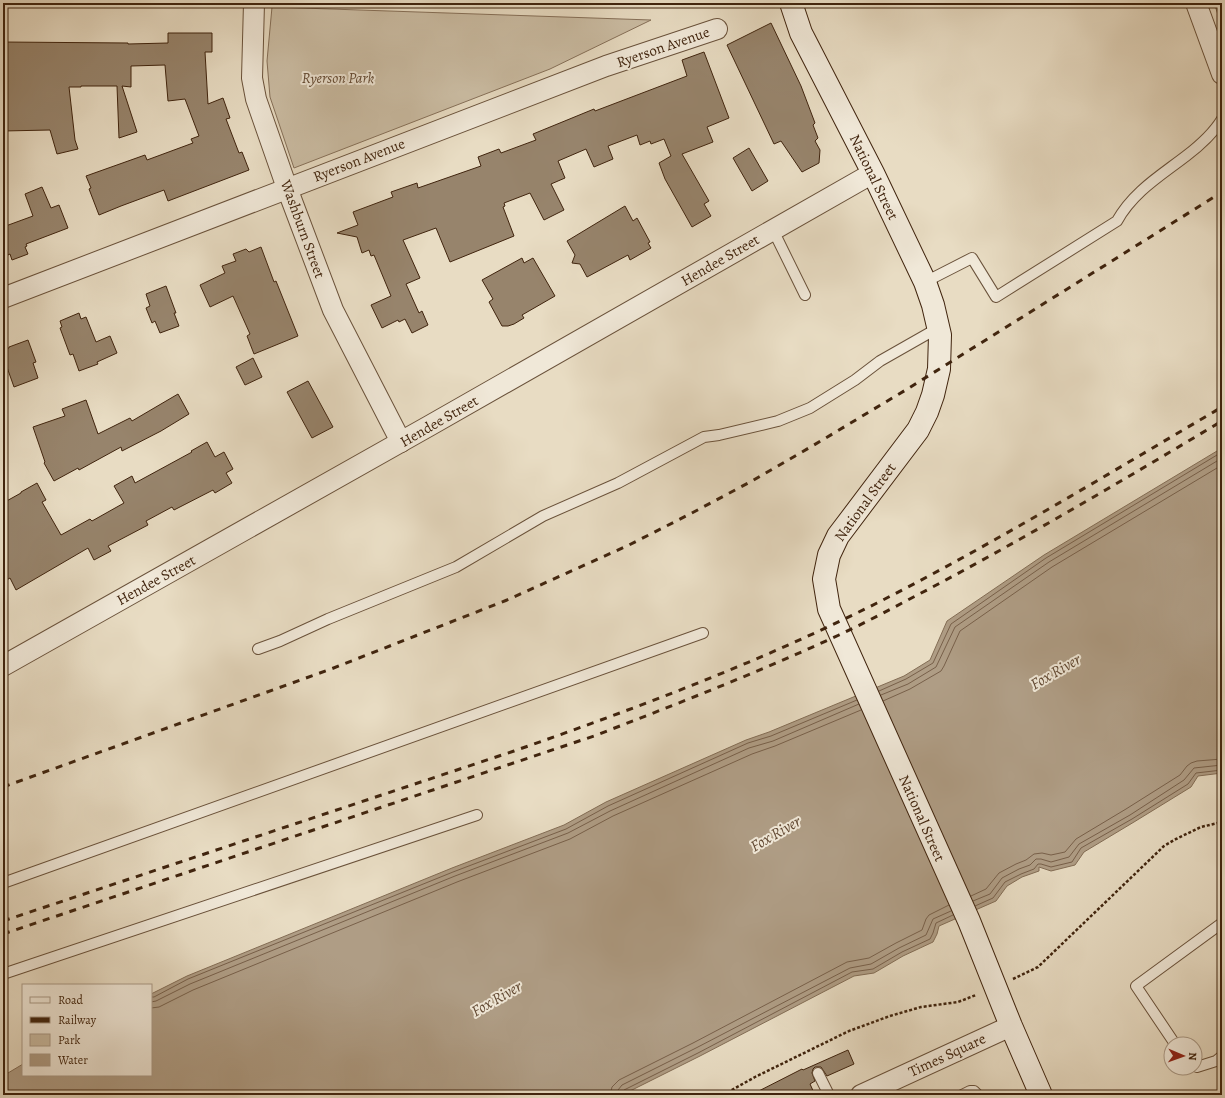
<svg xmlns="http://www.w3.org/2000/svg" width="1225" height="1098" viewBox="0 0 1225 1098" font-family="Alegreya,serif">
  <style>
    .green { fill: #cbbda4; stroke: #867059 }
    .water { fill: #af9d85; stroke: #836d55 }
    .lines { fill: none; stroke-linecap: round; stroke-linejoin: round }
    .shore { stroke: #78604a; stroke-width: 1 }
    .building { fill: #97846c; stroke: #40240e }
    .lane-casing { stroke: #6a523b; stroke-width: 12 }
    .street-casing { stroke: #6a523b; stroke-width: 22 }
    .secondary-casing { stroke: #40240e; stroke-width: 24 }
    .path { stroke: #40240e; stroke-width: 2.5; stroke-dasharray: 3 2; stroke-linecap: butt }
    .lane { stroke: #f0e8d8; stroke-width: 10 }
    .street { stroke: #f0e8d8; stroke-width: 20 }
    .secondary { stroke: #f0e8d8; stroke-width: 22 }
    .rail { stroke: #40240e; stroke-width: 3; stroke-dasharray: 7 7; stroke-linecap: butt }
    .labels { text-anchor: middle; stroke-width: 4; stroke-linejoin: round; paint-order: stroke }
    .street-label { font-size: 15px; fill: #40240e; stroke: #f0e8d8 }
    .park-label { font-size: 15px; font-style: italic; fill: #634a34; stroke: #f0e8d8 }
    .water-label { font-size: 16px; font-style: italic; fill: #614832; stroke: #f0e8d8 }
  </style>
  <rect width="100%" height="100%" fill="#e8dcc3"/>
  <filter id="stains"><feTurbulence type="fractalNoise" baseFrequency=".005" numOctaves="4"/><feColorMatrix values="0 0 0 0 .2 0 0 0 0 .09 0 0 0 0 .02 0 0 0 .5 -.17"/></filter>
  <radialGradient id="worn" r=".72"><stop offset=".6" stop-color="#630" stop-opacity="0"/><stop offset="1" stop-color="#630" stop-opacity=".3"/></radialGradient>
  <!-- green -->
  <g class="green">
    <polygon points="1214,3 1222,3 1222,26"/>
    <polygon points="272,7 651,20 550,69 294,168 270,97 267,61"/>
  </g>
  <!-- water -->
  <polygon class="water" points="1222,448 1222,773 1198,776 1191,787 1134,822 1084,852 1075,865 1051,871 1039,867 1039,871 1022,877 1007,886 996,901 939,926 937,934 933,942 903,956 874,973 854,976 700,1056 622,1095 3,1095 3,1076 23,1064 23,1075 151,1075 151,994 187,976 452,868 564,825 606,802 746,740 769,732 904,676 930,660 947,621 1044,555"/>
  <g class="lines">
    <!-- shore -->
    <g class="shore">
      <polyline points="879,691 906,679 933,663 951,624 1046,558 1222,452"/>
      <polyline points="881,695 908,684 936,667 955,627 1049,562 1222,458"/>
      <polyline points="883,701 910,689 941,671 944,666 960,631 1052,567 1222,465"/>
      <polyline points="971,896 986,889 999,873 1016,864 1026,860 1034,854 1042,853 1051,855 1065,852 1076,839 1126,809 1180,775 1187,766 1191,763 1197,761 1222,759"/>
      <polyline points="973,901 990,894 1002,878 1019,869 1030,865 1036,859 1041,859 1051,862 1069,857 1079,844 1130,815 1184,780 1194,768 1222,765"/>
      <polyline points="975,906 993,898 1005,882 1021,874 1034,869 1038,864 1041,864 1051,867 1072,862 1081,848 1132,819 1188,784 1196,773 1222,770"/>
      <polyline points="151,997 154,997 188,979 453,872 566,829 608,806 748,743 771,736 857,700"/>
      <polyline points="151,1002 156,1001 190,984 455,876 568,833 610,811 749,748 773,741 859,704"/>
      <polyline points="151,1008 159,1007 193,990 457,882 570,839 613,816 752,754 775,746 861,710"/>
      <polyline points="610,1095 612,1087 619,1080 693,1043 847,962 869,958 896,943 922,930 926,919 929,915 949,905"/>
      <polyline points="616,1095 618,1090 622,1085 696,1048 850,968 871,964 899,948 926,935 933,919 951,911"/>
      <polyline points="622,1095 622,1092 624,1090 698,1053 852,972 873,969 902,952 930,939 933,933 936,923 953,915"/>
    </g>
  </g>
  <!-- building -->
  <g class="building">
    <polygon points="771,23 801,86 815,123 813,125 818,138 815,141 820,150 819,163 802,172 781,141 774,144 727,45"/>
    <polygon points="168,33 212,33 212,52 205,52 208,104 223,98 230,118 226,119 239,153 242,152 249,170 168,201 164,190 121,206 99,215 89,189 91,188 86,176 145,155 147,160 193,143 191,139 199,136 185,99 168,101 165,65 131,66 131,87 122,86 137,132 119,138 117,86 81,86 81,87 69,87 75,140 78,149 57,154 50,130 3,131 3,42 128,43 128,44 168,43"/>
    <polygon points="704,52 729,118 707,127 713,142 682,154 709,201 704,204 711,216 692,227 665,179 659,163 671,156 664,139 651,144 650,141 640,145 637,135 608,146 613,159 594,167 586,149 558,161 565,178 551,184 564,210 544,220 530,193 504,203 505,206 503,207 514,236 450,262 436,228 403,240 420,278 406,284 419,313 422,311 428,325 412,333 405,319 399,322 398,320 382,328 371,305 391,296 374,255 371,256 369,250 362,253 357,237 337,233 358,225 353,212 393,197 391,192 417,183 418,188 481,166 478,157 499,149 501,153 536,140 533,134 594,109 595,111 687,76 682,60"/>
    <polygon points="749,148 768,181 752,191 733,158"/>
    <polygon points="42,187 51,208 59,205 68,228 26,244 27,246 25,247 28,254 12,260 10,254 8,255 3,240 3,227 33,216 25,194"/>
    <polygon points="625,206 633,221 637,218 650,242 648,243 651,248 630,260 628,255 587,277 580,264 572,263 575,255 567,241"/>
    <polygon points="261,247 274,282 276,281 298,336 254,354 247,336 250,334 233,296 210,307 200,285 225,273 222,266 236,261 233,254 246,249 249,252"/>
    <polygon points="522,258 524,263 533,258 555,296 522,315 524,318 514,324 508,326 502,326 489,302 493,299 482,280"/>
    <polygon points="166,286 176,313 174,313 179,326 160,333 155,321 152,323 146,308 150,306 146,294"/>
    <polygon points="79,313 81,319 86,317 96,342 110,336 117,353 97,362 98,364 79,371 73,354 70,355 60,328 62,327 60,321"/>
    <polygon points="28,340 36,362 33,363 38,378 14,387 3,356 3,350 9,348 9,347"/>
    <polygon points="253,358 262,377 245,385 236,367"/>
    <polygon points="308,381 333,427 312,438 287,392"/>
    <polygon points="178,394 189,414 161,431 122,451 121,447 79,470 78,468 54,481 44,463 45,462 33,427 65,416 62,409 86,400 98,434 130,418 132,421"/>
    <polygon points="207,442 215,457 224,452 233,469 226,473 232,483 215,493 213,490 174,510 172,507 146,521 148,525 108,546 111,551 94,560 88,548 16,590 10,578 3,582 3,503 21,493 21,492 37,483 46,500 42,502 61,535 90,519 92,521 124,503 114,486 132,476 135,483 192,452 191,451"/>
    <polygon points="848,1050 854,1064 827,1076 821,1067 815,1067 813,1069 812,1073 815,1081 810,1084 815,1095 751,1095 802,1069 803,1070"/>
  </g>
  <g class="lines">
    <!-- lane casing -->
    <g class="lane-casing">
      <g id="lane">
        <polyline points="773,230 805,295"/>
        <path d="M 925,282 L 972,258 L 996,297 L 1117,221 C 1133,192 1160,176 1186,156 C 1199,146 1213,134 1222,119"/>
        <polyline points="258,649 280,641 328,619 456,567 543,516 618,483 704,437 719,435 778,421 810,408 855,380 880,361 938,328"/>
        <polyline points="3,883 703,633"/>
        <polyline points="3,974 477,815"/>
        <polyline points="1175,1044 1136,986 1222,923"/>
        <polyline points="1195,1066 1197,1067 1216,1061 1222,1056"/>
        <polyline points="818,1073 829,1095"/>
        <polyline points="962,1095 970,1091 974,1091 978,1095"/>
      </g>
    </g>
    <!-- street casing -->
    <g class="street-casing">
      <g id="street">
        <polyline points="254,3 252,78 256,99 287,188 333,310 401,442"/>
        <polyline points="1196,3 1222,74"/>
        <polyline points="3,298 606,66 717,29"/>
        <polyline points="3,666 429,426 873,173"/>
        <polyline points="861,1095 1011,1026"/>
      </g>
    </g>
    <!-- secondary casing -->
    <g class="secondary-casing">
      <polyline id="secondary" points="791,3 801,33 873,173 925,282 933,305 940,335 939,369 933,395 927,412 918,430 838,536 829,555 824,579 829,609 969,921 1011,1026 1041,1095"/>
    </g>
    <!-- path -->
    <g class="path">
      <polyline points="1013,979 1038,967 1164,846 1176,839 1201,827 1222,822"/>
      <polyline points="723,1095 755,1077 849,1031 890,1016 921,1007 958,1002 976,995"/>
    </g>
    <!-- lane -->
    <use href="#lane" class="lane"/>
    <!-- street -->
    <use href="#street" class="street"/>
    <!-- secondary -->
    <use href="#secondary" class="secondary"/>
    <!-- rail -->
    <g class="rail">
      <polyline points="3,787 331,669 507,600 629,545 690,514 752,481 814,445 909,388 1222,192"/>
      <path d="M 3,921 L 514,751 C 637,708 760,662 877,603 C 995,543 1108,474 1222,407"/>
      <path d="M 3,934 L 594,736 C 677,704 759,672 839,635 C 869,621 898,605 927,590 C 1027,537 1125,479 1222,421"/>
    </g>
  </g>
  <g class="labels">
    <!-- street labels -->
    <g class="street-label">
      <text transform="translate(663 47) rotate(-19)" y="5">Ryerson Avenue</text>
      <text transform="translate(359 160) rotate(-21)" y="5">Ryerson Avenue</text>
      <text transform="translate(874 177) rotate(64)" y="5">National Street</text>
      <text transform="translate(303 229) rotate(70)" y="5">Washburn Street</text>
      <text transform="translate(720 260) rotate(-30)" y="5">Hendee Street</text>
      <text transform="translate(439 421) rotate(-30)" y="5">Hendee Street</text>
      <text transform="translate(865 502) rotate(-54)" y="5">National Street</text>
      <text transform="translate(156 580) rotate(-29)" y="5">Hendee Street</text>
      <text transform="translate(922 818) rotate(66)" y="5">National Street</text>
      <text transform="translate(947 1055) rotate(-25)" y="5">Times Square</text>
    </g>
    <!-- park labels -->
    <g class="park-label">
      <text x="338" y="83">Ryerson Park</text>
    </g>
    <!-- water labels -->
    <g class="water-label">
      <text transform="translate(1055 671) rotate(-30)" y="6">Fox River</text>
      <text transform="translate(775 833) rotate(-30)" y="6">Fox River</text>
      <text transform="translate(496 998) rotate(-30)" y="6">Fox River</text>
    </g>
  </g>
  <!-- margin -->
  <rect width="1225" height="1098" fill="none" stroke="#e8dcc3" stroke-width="16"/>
  <rect x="4" y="4" width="1217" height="1090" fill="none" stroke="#40240e" stroke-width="2"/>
  <rect x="8" y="8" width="1209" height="1082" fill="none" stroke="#40240e"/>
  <!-- legend -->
  <rect x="22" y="984" width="130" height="92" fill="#f0e8d8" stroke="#aa9a87"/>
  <rect x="30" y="997" width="20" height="6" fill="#f0e8d8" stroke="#aa9a87"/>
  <text x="58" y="1004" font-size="12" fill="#40240e">Road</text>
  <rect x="30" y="1017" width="20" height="6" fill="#40240e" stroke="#aa9a87"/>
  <text x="58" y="1024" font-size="12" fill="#40240e">Railway</text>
  <rect x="30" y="1034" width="20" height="12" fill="#cbbda4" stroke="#aa9a87"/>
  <text x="58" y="1044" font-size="12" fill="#40240e">Park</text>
  <rect x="30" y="1054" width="20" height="12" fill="#af9d85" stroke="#aa9a87"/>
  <text x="58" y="1064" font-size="12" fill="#40240e">Water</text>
  <!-- north arrow -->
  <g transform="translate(1183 1056) rotate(92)"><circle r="19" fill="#f0e8d8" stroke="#aa9a87"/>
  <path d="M0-3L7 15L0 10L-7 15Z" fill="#8f2418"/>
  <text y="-6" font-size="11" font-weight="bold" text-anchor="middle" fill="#40240e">N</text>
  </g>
  <rect width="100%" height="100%" filter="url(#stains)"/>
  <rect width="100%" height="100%" fill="url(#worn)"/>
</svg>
